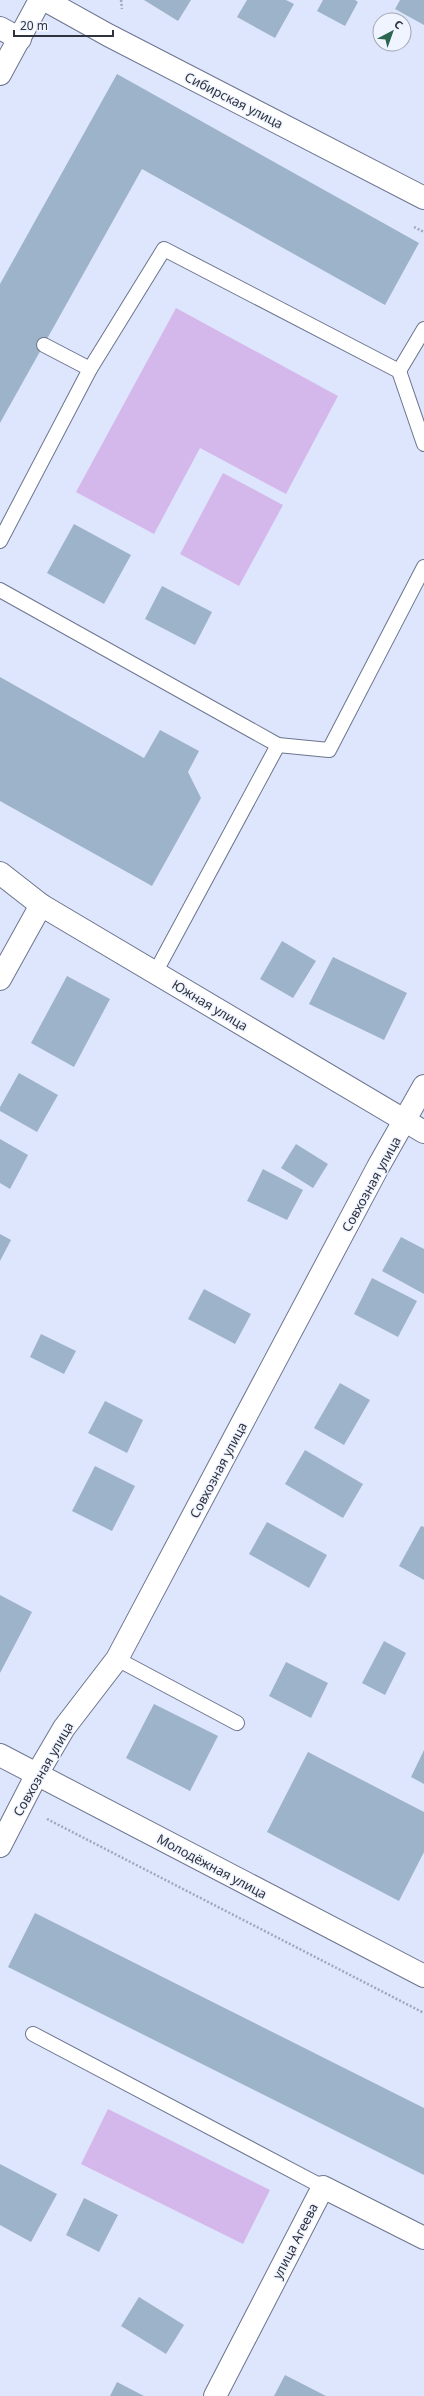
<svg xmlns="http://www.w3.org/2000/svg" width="424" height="2396" viewBox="0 0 424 2396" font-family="'Noto Sans',sans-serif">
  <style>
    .green { fill: #d5b8eb }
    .building { fill: #9db3c9 }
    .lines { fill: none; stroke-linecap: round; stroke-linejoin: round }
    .service-casing { stroke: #6c758e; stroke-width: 16 }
    .minor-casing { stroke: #6c758e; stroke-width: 24 }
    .tertiary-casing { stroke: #6c758e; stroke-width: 24 }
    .path { stroke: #a0a7b9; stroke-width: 2.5; stroke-dasharray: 2 2; stroke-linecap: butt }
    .service { stroke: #fff; stroke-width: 14 }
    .minor { stroke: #fff; stroke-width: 22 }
    .tertiary { stroke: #fff; stroke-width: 22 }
    .labels { text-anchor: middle; stroke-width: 3; stroke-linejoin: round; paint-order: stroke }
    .street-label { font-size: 13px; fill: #2f333e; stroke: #eff4ff }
  </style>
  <rect width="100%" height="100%" fill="#dee6fd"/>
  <!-- green -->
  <g class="green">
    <polygon points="176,308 338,396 286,494 200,448 154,534 76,492"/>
    <polygon points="223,473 283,505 239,586 180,554"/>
    <polygon points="108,2109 270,2190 243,2244 81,2164"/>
  </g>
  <!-- building -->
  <g class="building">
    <polygon points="144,0 191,0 178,21"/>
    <polygon points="247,0 286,0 294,4 275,38 237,17"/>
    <polygon points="323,0 355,0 358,2 345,26 317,11"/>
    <polygon points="400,0 424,0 424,25 395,9"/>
    <polygon points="117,74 419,243 385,305 142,169 0,423 0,284"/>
    <polygon points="74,524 131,555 104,604 47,573"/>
    <polygon points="162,586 212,612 195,645 145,619"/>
    <polygon points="0,677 144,758 160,730 199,751 188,772 201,798 152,886 0,801"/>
    <polygon points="282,941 316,961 293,998 260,979"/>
    <polygon points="333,957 407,993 384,1040 309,1004"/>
    <polygon points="67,976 110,999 74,1067 31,1043"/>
    <polygon points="19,1073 58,1095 37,1132 0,1111 0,1107"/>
    <polygon points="0,1139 28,1155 10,1189 0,1183"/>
    <polygon points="296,1144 328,1164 313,1188 281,1168"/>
    <polygon points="263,1169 303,1190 287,1220 247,1201"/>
    <polygon points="0,1234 11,1240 0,1261"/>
    <polygon points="401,1237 424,1249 424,1294 382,1271"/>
    <polygon points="372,1278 417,1301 398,1337 354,1314"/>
    <polygon points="204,1289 251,1314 235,1344 188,1319"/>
    <polygon points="41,1334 76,1351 64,1374 30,1357"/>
    <polygon points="340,1383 370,1400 344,1445 314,1428"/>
    <polygon points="105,1401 143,1420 127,1453 88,1433"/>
    <polygon points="305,1450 363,1484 343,1518 285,1484"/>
    <polygon points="95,1466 135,1486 112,1531 72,1511"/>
    <polygon points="267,1522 327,1555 309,1588 249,1554"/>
    <polygon points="421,1526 424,1527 424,1580 399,1566"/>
    <polygon points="0,1595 32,1612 0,1673"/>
    <polygon points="384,1641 406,1653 385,1695 362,1683"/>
    <polygon points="286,1662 328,1683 311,1718 269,1696"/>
    <polygon points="154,1704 218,1736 190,1791 126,1758"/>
    <polygon points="424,1750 424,1784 411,1777"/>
    <polygon points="308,1752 424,1812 424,1852 399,1901 267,1832"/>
    <polygon points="35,1913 424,2108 424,2175 8,1967"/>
    <polygon points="0,2164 57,2194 31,2242 0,2225"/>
    <polygon points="84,2198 118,2215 99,2252 66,2235"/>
    <polygon points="139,2297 184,2325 166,2354 121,2326"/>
    <polygon points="285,2375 326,2396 274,2396"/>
    <polygon points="117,2382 144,2396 110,2396"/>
  </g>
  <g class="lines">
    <!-- service casing -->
    <g class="service-casing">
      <g id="service">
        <polyline points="44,345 90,369"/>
        <polyline points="399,371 424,444"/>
        <polyline points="0,541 90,369 164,249 399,371 424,329"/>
        <polyline points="0,590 278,745 155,973"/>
        <polyline points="278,745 329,750 424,567"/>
        <polyline points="117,1659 237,1723"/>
        <polyline points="33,2034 323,2187"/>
      </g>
    </g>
    <!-- minor casing -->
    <g class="minor-casing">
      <g id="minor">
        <polyline points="45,0 108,35 424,198"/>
        <polyline points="0,28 20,39"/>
        <polyline points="0,74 40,0"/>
        <polyline points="0,873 41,905 424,1132"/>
        <polyline points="0,979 41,905"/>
        <polyline points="0,1846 37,1774 64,1728 117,1659 378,1167 424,1086"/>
        <polyline points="215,2396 323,2187 424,2238"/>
      </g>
    </g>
    <!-- tertiary casing -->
    <g class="tertiary-casing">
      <polyline id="tertiary" points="0,1755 424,1976"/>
    </g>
    <!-- path -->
    <g class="path">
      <polyline points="121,0 122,9"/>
      <polyline points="414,227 424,232"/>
      <polyline points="47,1819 424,2013"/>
    </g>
    <!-- service -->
    <use href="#service" class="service"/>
    <!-- minor -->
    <use href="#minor" class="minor"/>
    <!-- tertiary -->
    <use href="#tertiary" class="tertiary"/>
  </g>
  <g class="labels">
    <!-- street labels -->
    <g class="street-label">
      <text transform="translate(234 100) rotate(27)" y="5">Сибирская улица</text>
      <text transform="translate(210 1005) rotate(31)" y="5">Южная улица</text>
      <text transform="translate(371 1184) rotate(-61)" y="5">Совхозная улица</text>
      <text transform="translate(218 1470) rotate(-62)" y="5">Совхозная улица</text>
      <text transform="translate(43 1769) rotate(-60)" y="5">Совхозная улица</text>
      <text transform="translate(212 1866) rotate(28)" y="5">Молодёжная улица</text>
      <text transform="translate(295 2241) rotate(-63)" y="5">улица Агеева</text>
    </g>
  </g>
  <!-- north arrow -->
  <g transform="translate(392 32) rotate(41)"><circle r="19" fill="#eff4ff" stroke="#a2a7b2"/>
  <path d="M0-3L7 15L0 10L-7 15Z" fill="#2b654f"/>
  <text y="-6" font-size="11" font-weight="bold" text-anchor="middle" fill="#2f333e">С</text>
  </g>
  <!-- scale -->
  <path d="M14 30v6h99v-6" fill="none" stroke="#2f333e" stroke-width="2"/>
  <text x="20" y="30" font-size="12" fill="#2f333e" stroke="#eff4ff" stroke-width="3" paint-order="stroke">20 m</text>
</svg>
